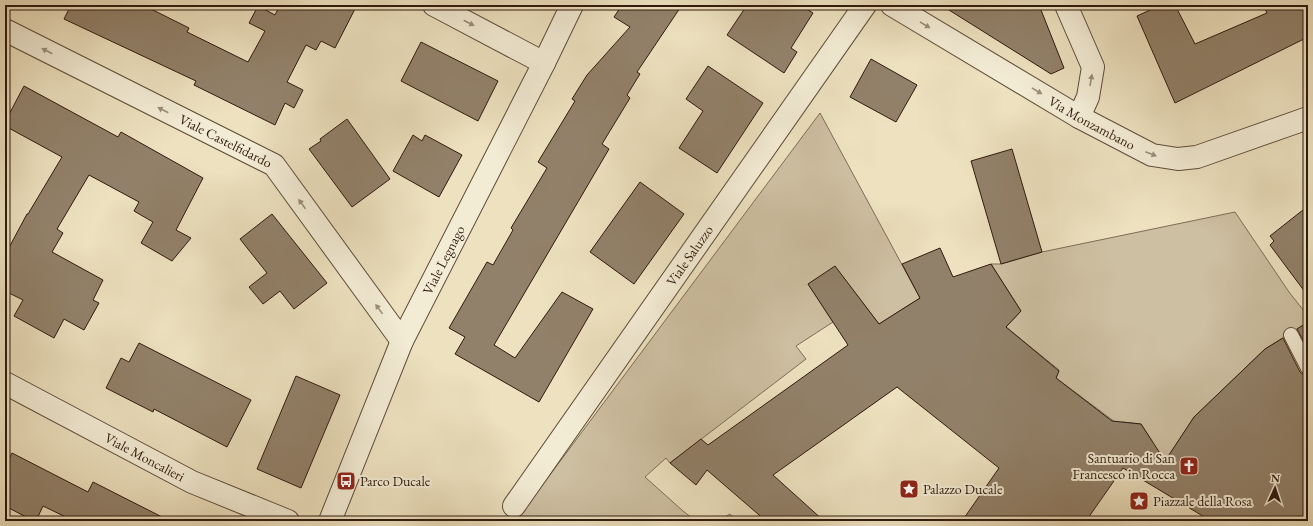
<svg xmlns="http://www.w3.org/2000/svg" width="1313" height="526" viewBox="0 0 1313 526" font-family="'EB Garamond',serif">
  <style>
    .green { fill: #cdbfa1; stroke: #7e6c58 }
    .building { fill: #92816a; stroke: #2f1a0e }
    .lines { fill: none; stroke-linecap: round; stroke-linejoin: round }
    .lane-casing { stroke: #5e4c3a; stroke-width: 16 }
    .street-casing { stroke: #5e4c3a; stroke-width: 24 }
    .lane { stroke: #f3ecd5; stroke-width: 14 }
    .street { stroke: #f3ecd5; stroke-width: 22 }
    .oneway { fill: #9b8e7b }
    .labels { text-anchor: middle; stroke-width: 4; stroke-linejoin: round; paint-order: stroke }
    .street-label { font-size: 14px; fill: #2f1a0e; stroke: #f3ecd5 }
    .poi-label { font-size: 14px; fill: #2f1a0e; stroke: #f3ecd5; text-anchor: start }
  </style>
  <rect width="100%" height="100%" fill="#ede1bf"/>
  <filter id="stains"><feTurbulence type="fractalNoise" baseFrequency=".005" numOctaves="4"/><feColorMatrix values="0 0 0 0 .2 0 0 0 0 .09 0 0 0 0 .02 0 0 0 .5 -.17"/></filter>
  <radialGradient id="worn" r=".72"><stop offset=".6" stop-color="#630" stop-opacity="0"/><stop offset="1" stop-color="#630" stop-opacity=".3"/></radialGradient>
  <!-- green -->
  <g class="green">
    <polygon points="820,113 920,298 879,324 835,267 808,284 833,322 796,346 806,359 670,463 666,458 645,477 683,511 696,521 519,521 517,519"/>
    <polygon points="1235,212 1289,292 1308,316 1308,322 1265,349 1194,417 1157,474 1144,460 1152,441 1141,424 1122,422 1119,425 1056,378 1059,370 1006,327 1021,311 991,264 1001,264 1042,252"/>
    <polygon points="730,514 738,521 718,521"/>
  </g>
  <!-- building -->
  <g class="building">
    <polygon points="71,5 143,5 189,28 187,32 248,62 265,31 249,23 258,6 275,15 280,5 357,5 335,48 321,41 316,50 306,45 287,82 303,90 294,108 285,103 275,125 194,85 196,81 64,19"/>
    <polygon points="622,5 682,5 637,72 640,74 627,95 630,98 602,144 609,149 494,345 515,358 562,292 593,309 539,402 455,354 465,337 449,328 487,262 493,265 513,230 511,228 547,168 538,162 575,101 572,99 587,75 630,27 614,17"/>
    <polygon points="747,5 800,5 813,13 791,48 797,52 784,73 727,35"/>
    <polygon points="941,5 1039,5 1064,68 1051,74"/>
    <polygon points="1161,5 1175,5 1195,44 1267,13 1263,5 1308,5 1308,37 1175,103 1137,16"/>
    <polygon points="421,42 498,81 478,121 401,81"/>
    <polygon points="871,59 917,85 896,122 850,97"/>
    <polygon points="708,66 763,103 717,173 679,148 703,111 686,99"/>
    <polygon points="24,86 118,137 121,132 203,178 176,230 191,238 172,261 141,243 153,222 134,211 139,202 89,175 57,229 63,233 52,252 103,280 93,300 99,303 84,330 64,319 54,338 14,316 23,300 5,291 5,255 27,214 28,214 62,157 5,126 5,122"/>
    <polygon points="347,119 390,179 352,207 309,149 321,141 320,139"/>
    <polygon points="413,135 422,141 425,135 462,155 439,197 393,171"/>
    <polygon points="1012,149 1042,252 1001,264 971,161"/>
    <polygon points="640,182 684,214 634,284 590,252"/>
    <polygon points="1308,206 1308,296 1270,245 1274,241 1270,236"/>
    <polygon points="272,214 327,283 294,309 280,291 263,304 249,287 267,273 240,239"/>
    <polygon points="940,248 953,277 991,264 1021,311 1006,327 1059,371 1056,378 1112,421 1141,424 1165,461 1194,417 1265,349 1283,338 1300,372 1304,375 1308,376 1308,521 1211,521 1123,468 1086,521 962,521 999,468 897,387 773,475 824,521 766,521 707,470 696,485 670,463 701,439 708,445 848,345 808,284 835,266 879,324 920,298 902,264"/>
    <polygon points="1308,322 1308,349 1297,329"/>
    <polygon points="139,343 251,400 227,447 154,409 153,412 106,388 121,358 129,362"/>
    <polygon points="296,376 340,395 301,488 257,469"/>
    <polygon points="12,453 88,492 93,482 170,521 74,521 43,506 36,521 34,521 5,506 5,467"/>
  </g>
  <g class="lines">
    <!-- lane casing -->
    <g class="lane-casing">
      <polyline id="lane" points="1291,335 1308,368"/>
    </g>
    <!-- street casing -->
    <g class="street-casing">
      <g id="street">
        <polyline points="434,5 544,63"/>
        <path id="s1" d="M 892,5 L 1079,117 L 1152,155 L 1178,159 L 1197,157 L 1308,118"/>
        <polyline points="1066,5 1093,67 1088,97 1079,117"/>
        <path id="s2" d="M 5,30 L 274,165 L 402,341"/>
        <path id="s3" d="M 5,383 L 192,482 L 288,521"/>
        <path id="s4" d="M 514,506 L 865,5"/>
        <path id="s5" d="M 330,521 L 402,341 L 544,63 L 572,5"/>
      </g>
    </g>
    <!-- lane -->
    <use href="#lane" class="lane"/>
    <!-- street -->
    <use href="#street" class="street"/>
  </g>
  <!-- one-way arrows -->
  <defs><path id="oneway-solid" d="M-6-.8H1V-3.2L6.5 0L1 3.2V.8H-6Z"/></defs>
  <g class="oneway">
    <use href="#oneway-solid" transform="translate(469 23) rotate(28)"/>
    <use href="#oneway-solid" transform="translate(925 25) rotate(31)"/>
    <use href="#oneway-solid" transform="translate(47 51) rotate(-153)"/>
    <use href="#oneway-solid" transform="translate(1091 80) rotate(-80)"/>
    <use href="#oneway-solid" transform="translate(1037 91) rotate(31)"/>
    <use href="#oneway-solid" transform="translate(163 110) rotate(-153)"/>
    <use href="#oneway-solid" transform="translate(1151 154) rotate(21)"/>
    <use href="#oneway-solid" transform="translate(302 204) rotate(-126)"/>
    <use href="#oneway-solid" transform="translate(379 309) rotate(-126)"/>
  </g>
  <!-- icons -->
  <defs>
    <g id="church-square" transform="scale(1)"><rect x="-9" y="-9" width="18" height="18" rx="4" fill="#8f2418" stroke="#f3ecd5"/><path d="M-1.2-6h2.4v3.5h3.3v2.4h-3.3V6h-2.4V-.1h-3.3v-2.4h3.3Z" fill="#fff"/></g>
    <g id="bus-square" transform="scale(1)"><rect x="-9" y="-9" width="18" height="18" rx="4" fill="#8f2418" stroke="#f3ecd5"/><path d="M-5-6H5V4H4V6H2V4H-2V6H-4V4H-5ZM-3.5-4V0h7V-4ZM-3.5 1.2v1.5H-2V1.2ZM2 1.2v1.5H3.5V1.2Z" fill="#fff"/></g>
    <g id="sight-square" transform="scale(1)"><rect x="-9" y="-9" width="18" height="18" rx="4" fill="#8f2418" stroke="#f3ecd5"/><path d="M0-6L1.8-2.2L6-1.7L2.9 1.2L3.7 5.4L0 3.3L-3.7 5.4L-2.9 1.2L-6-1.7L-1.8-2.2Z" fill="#fff"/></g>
  </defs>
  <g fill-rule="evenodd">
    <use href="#church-square" x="1189" y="466"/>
    <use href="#bus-square" x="346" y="481"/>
    <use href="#sight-square" x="909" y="489"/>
    <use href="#sight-square" x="1139" y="501"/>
  </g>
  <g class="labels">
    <!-- street labels -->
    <g class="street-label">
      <text dy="5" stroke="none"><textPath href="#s1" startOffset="232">Via Monzambano</textPath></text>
      <text dy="5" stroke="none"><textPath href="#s2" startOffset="247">Viale Castelfidardo</textPath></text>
      <text dy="5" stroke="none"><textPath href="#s4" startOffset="306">Viale Saluzzo</textPath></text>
      <text dy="5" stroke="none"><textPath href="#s5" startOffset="285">Viale Legnago</textPath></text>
      <text dy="5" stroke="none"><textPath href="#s3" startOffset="158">Viale Moncalieri</textPath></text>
    </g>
    <!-- poi labels -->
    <g class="poi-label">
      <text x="1175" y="463" text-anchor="end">Santuario di San<tspan x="1175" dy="16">Francesco in Rocca</tspan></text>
      <text x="360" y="486">Parco Ducale</text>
      <text x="923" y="494">Palazzo Ducale</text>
      <text x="1153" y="506">Piazzale della Rosa</text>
    </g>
  </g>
  <!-- margin -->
  <rect width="1313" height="526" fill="none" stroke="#ede1bf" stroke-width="20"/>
  <rect x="6" y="6" width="1301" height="514" fill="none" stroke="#2f1a0e" stroke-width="2"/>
  <rect x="10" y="10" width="1293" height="506" fill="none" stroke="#2f1a0e"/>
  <!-- north arrow -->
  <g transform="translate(1275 488) rotate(3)" stroke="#f3ecd5" stroke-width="3" paint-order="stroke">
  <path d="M0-3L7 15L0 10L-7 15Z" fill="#2f1a0e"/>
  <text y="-6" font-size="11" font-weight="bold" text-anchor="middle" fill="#2f1a0e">N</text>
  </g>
  <rect width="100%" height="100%" filter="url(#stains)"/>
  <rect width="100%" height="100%" fill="url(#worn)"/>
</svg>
